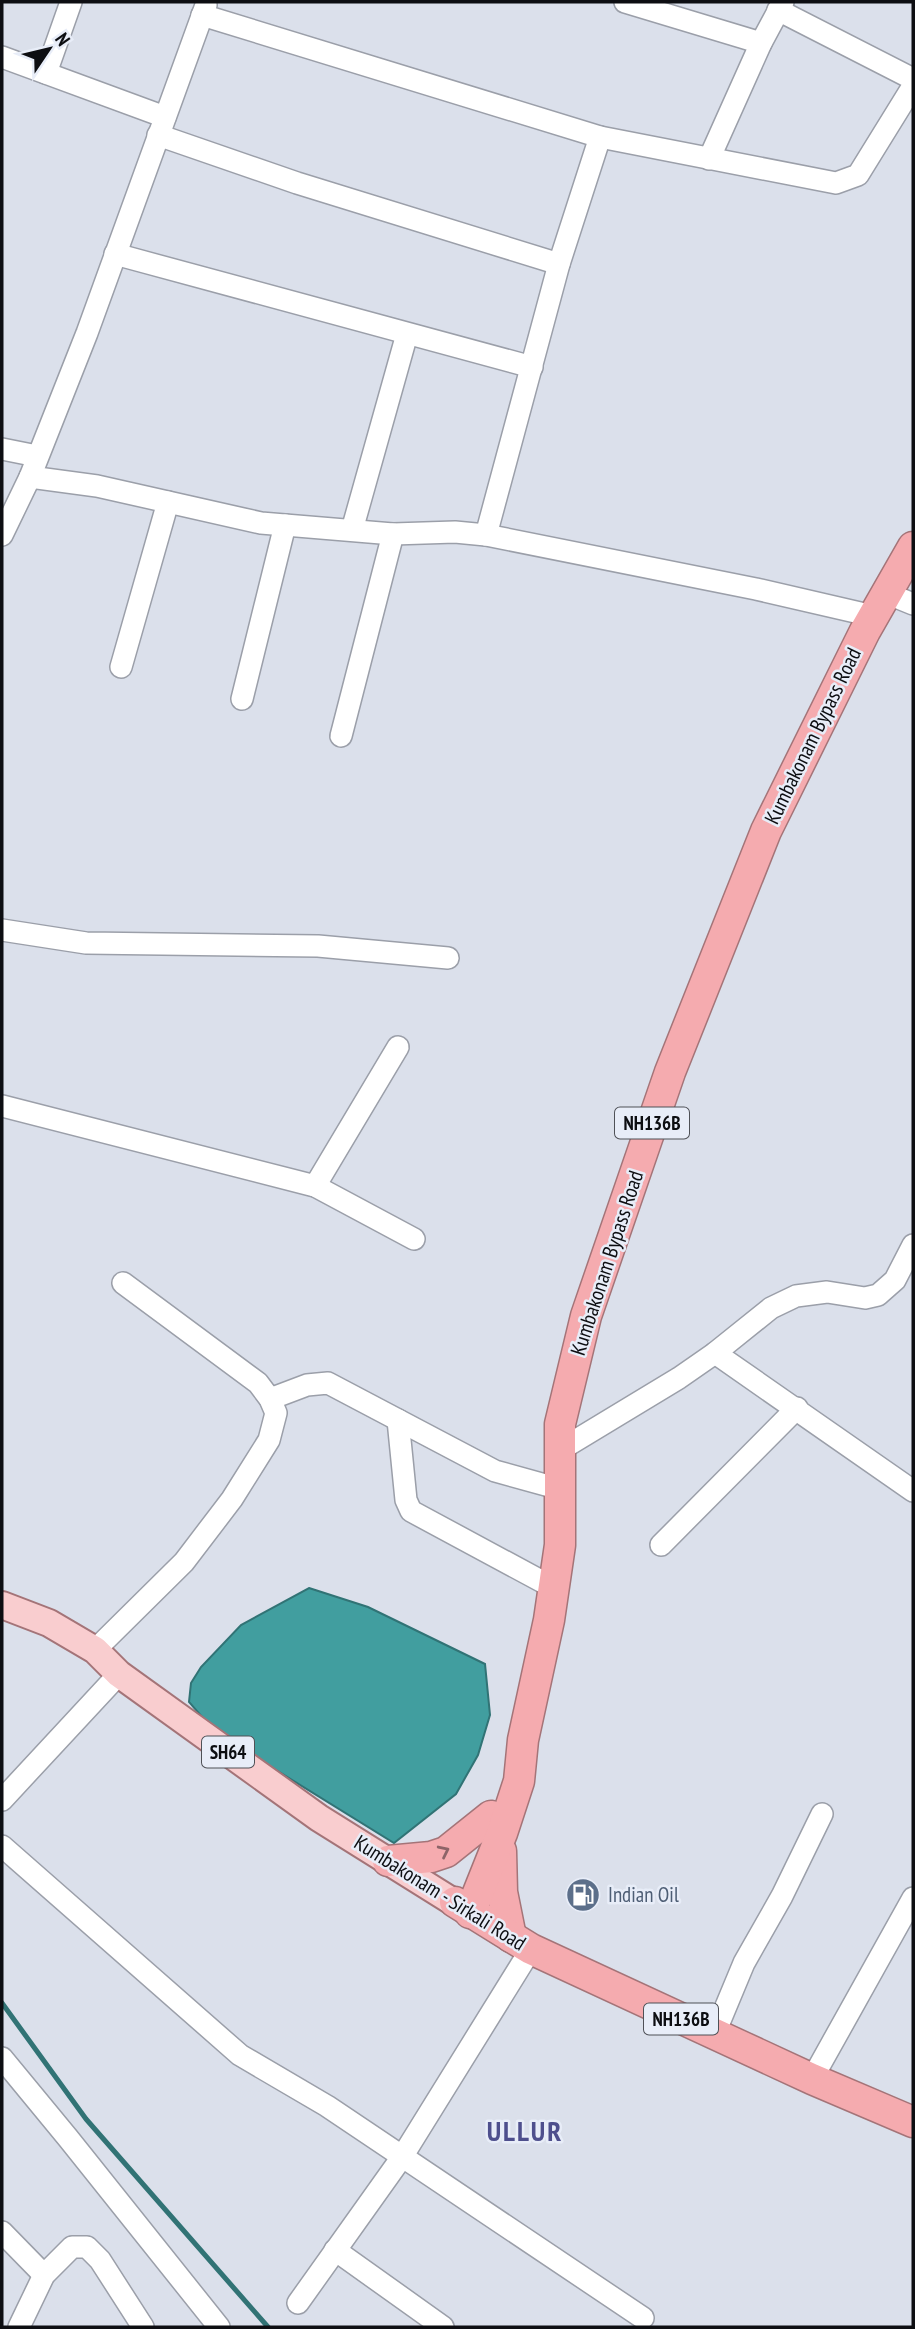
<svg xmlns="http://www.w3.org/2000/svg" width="915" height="2329" viewBox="0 0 915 2329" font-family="'PT Sans Narrow',sans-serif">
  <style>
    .water { fill: #419e9f; stroke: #317375; stroke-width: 2 }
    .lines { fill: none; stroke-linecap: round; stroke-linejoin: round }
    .stream { stroke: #317375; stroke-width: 5 }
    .minor-casing { stroke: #9b9fa9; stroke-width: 24 }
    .major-casing { stroke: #a47478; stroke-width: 30 }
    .highway-casing { stroke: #a47478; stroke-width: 33 }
    .minor { stroke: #fff; stroke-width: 21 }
    .major { stroke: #f9cdcf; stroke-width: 26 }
    .highway { stroke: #f5abaf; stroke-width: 30 }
    .oneway { stroke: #8d6468 }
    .labels { text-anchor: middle; stroke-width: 5; stroke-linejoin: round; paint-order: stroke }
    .shield { fill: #e8edf8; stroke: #4f5157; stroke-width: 2 }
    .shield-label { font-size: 19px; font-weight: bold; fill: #0d0e12 }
    .street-label { font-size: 21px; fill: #0d0e12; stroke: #e8edf8 }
    .service-label { font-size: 21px; fill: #4e5e75; stroke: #e8edf8; text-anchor: start }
    .district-label { font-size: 28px; font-weight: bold; letter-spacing: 2px; fill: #4e4f8d; stroke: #e8edf8 }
  </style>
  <rect width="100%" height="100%" fill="#dbe0eb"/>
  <!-- water -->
  <polygon class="water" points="309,1588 368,1607 485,1664 490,1715 478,1755 456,1794 394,1843 216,1733 189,1702 191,1683 201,1667 241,1625"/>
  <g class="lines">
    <!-- stream -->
    <polyline class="stream" points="2,2003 86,2119 268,2327"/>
    <!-- minor casing -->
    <g class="minor-casing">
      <g id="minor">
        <polyline points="625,2 761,43"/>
        <polyline points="778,10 913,79"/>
        <polyline points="202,15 600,137 836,183 858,175 913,86"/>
        <polyline points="2,57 165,117"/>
        <polyline points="46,73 71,2"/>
        <polyline points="158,135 297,183 559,264"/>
        <polyline points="709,159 761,43 783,2"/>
        <polyline points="115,254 532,367"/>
        <polyline points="2,449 37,456"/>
        <polyline points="30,477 97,486 261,523 393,534 455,532 486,535 756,589 873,616"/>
        <polyline points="352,530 407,334"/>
        <polyline points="2,535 30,477 87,333 206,5"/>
        <polyline points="486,535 559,264 600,137"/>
        <polyline points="886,593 913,604"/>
        <polyline points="121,667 168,502"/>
        <polyline points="242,699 285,525"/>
        <polyline points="341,736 393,534"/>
        <polyline points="2,930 86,943 318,946 448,958"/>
        <polyline points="2,1106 315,1186 414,1239"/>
        <polyline points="315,1186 398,1047"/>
        <polyline points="715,1353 913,1491"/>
        <polyline points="270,1399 307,1385 328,1383 495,1471 560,1489"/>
        <polyline points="398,1420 406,1500 411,1511 554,1588"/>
        <polyline points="560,1450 679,1378 715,1353 771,1308 796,1296 827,1292 865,1298 878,1295 895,1280 913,1245"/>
        <polyline points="661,1545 797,1408"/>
        <polyline points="95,1650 184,1562 232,1499 269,1440 276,1413 270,1399 258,1383 123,1283"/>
        <polyline points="2,1800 119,1674"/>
        <polyline points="2,1846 240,2055 327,2106 643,2318"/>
        <polyline points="714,2035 744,1963 782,1896 822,1814"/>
        <polyline points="2,2058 68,2138 219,2327"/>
        <polyline points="812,2079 913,1898"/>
        <polyline points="2,2232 44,2275"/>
        <polyline points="335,2250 443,2327"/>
        <polyline points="298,2303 402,2157 531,1949"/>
        <polyline points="19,2327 44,2275 72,2247 87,2247 100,2260 143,2327"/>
      </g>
    </g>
    <!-- major casing -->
    <g class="major-casing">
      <polyline id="major" points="2,1605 49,1623 95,1650 119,1674 319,1818 455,1903"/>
    </g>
    <!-- highway casing -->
    <g class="highway-casing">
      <g id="highway">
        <polyline points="501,1851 502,1892 511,1937"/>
        <polyline points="388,1861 431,1857 446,1852 491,1816"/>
        <polyline points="455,1902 531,1949 812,2079 913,2122"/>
        <polyline points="470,1913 502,1833 519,1781 523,1740 549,1620 560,1545 560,1424 586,1316 670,1072 766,831 865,631 913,547"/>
      </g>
    </g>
    <!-- minor -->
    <use href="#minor" class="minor"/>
    <!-- major -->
    <use href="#major" class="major"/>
    <!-- highway -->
    <use href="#highway" class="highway"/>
  </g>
  <!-- one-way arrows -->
  <defs><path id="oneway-chevron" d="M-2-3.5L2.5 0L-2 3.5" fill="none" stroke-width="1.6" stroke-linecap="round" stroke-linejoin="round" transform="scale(1.75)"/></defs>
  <use class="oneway" href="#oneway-chevron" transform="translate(444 1851) rotate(-26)"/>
  <!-- icons -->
  <defs>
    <g id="fuel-disc" transform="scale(1.75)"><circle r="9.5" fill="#5c6f8a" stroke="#e8edf8"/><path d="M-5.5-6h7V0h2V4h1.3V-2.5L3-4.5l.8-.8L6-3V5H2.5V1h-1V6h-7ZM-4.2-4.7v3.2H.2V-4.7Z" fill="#fff"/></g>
  </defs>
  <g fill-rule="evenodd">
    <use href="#fuel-disc" x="583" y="1895"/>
  </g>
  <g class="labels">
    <!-- shield labels -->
    <g class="shield">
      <rect x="615" y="1107.5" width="74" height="31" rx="5"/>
      <rect x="202" y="1736.5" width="52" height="31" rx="5"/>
      <rect x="644" y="2003.5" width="74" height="31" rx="5"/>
    </g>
    <g class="shield-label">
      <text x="652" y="1130">NH136B</text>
      <text x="228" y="1759">SH64</text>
      <text x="681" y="2026">NH136B</text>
    </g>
    <!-- street labels -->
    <g class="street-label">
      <text transform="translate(813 736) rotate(-64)" y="7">Kumbakonam Bypass Road</text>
      <text transform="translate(607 1263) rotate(-72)" y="7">Kumbakonam Bypass Road</text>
      <text transform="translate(440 1893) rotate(32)" y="7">Kumbakonam - Sirkali Road</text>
    </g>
    <!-- service labels -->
    <g class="service-label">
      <text x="608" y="1902">Indian Oil</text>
    </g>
    <!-- district labels -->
    <g class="district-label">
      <text x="525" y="2141">ULLUR</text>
    </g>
  </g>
  <!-- border -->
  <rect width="915" height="2329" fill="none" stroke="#0d0e12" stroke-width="7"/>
  <!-- north arrow -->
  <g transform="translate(49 49) rotate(55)" stroke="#e8edf8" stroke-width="5" paint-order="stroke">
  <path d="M0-5L12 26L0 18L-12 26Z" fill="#0d0e12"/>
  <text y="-10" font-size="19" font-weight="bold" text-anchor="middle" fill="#0d0e12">N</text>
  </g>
</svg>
